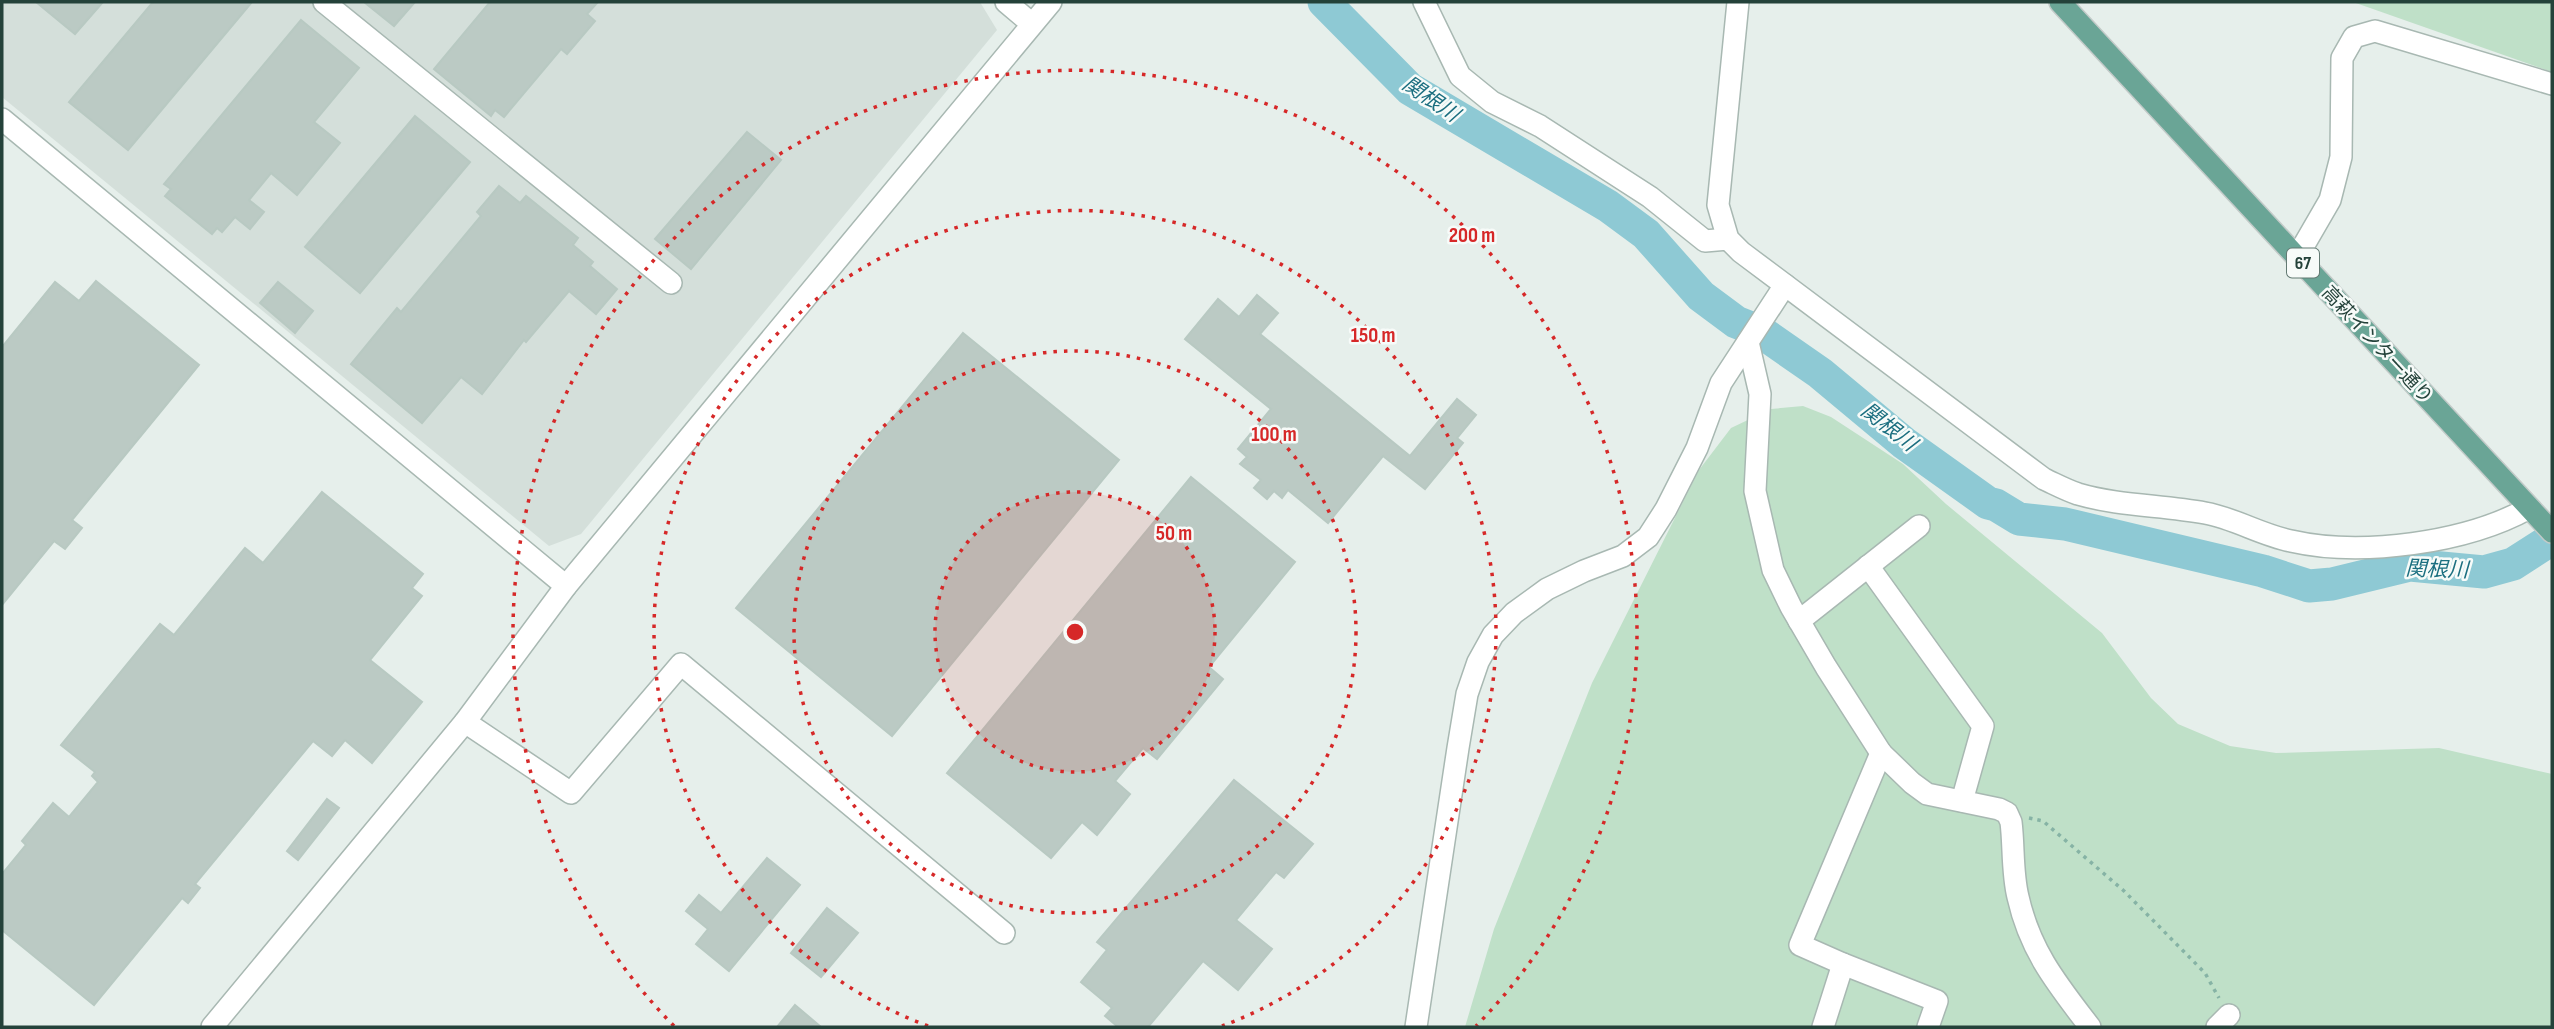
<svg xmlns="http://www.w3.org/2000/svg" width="2554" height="1029" viewBox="0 0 2554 1029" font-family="'Sofia Sans Condensed','Noto Sans JP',sans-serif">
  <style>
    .built { fill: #d4dfda }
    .green { fill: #bfe0c8 }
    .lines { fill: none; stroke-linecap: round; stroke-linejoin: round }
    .river { stroke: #8ec9d4; stroke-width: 33 }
    .building { fill: #bbcac4; stroke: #b8c9c2; stroke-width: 2 }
    .minor-casing { stroke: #a8b8b2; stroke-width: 24 }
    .major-casing { stroke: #c2cac8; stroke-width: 24 }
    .path { stroke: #86b3a5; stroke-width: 3.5; stroke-dasharray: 3.5 5; stroke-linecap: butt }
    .minor { stroke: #fff; stroke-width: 21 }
    .major { stroke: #6aa596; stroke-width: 21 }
    .ring { fill: none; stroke: #d62828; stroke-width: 3.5; stroke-dasharray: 3.5 7 }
    .labels { text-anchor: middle; stroke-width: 5; stroke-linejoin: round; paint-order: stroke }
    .shield { fill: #f7fbf9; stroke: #637a73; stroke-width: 2 }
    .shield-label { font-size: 18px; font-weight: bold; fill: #24423a }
    .street-label { font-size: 19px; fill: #24423a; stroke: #f7fbf9 }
    .water-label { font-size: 21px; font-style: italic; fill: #1c6f80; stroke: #f7fbf9 }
    .centre { fill: #d62828; stroke: #f7fbf9; stroke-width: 3.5 }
    .ring-label { font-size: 21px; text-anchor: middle; font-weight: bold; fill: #d62828; stroke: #f7fbf9; stroke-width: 5; stroke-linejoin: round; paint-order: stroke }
  </style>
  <rect width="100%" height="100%" fill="#e6efeb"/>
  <!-- built -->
  <polygon class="built" points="2,2 980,2 997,30 581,534 549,546 2,97"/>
  <!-- green -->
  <g class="green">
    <polygon points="2353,2 2552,2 2552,72"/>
    <polygon points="1803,406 1831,417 1903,464 1946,504 2102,633 2151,698 2178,724 2230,746 2276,753 2439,748 2552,774 2552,1027 1465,1027 1494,929 1592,683 1699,470 1731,428 1771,409"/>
  </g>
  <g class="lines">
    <!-- river -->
    <polyline class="river" points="1324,2 1410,89 1608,206 1646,234 1701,296 1736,322 1761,332 1820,373 1904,443 1988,503 1996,505 2019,519 2065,524 2263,571 2309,586 2332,584 2410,565 2484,572 2513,564 2552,539"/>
  </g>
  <!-- building -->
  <g class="building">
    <polygon points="36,2 103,2 75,34"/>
    <polygon points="153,2 252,2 128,150 69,102"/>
    <polygon points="364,2 415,2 394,26"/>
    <polygon points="490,2 598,2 587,14 595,21 567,54 561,49 504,117 495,110 491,116 434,69"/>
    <polygon points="301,20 359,68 314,122 340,143 297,195 271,173 249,200 264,212 250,229 235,217 222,232 217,228 212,234 165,196 171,189 164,184"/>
    <polygon points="415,116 470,162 360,293 305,247"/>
    <polygon points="747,132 781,160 691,269 655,239"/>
    <polygon points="499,186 520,203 526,196 578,238 573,245 593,262 590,266 617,289 596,314 569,291 526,342 524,340 482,394 461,377 422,423 351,364 397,308 401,312 481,216 477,212"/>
    <polygon points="96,281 199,365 72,520 82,528 65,549 54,541 2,605 2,347 55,282 79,301"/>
    <polygon points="278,282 313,311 295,333 260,303"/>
    <polygon points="1257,295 1278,313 1260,334 1410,456 1457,399 1476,415 1457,438 1463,443 1425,489 1383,456 1328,523 1288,490 1282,498 1274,491 1267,499 1254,488 1261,480 1240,464 1247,457 1238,449 1271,409 1185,339 1218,299 1239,317"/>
    <polygon points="963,333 1119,460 892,736 736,608"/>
    <polygon points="1191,477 1295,562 1209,667 1223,679 1157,759 1143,748 1115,781 1130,794 1097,835 1082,822 1051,858 947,773"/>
    <polygon points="322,492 423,574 412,588 422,596 370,660 422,702 372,763 345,740 332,756 313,741 195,884 200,888 188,903 182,898 94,1005 2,930 2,874 26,845 22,841 53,803 69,817 98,782 92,776 95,772 61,745 160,624 174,635 245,548 263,563"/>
    <polygon points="1234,780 1313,844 1284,878 1276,872 1236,920 1272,949 1238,990 1203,961 1148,1027 1118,1027 1105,1016 1112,1008 1081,982 1107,950 1097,942"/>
    <polygon points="327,799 339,808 298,860 287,851"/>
    <polygon points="767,858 800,885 729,971 696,944 708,929 686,911 699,895 721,913"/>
    <polygon points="827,908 858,933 821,977 791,953"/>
    <polygon points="795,1005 821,1027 777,1027"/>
  </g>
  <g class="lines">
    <!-- minor casing -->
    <g class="minor-casing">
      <g id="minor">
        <polyline points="324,2 671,283"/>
        <polyline points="1006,2 1032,24"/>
        <polyline points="1424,2 1460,76 1492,102 1540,126 1650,197 1705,241 1728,239"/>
        <path d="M 1738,2 L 1718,205 L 1728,239 L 1741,252 L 2044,479 C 2055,484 2066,490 2078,494 C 2119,506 2163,505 2205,513 C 2234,518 2261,535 2291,541 C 2361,557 2466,543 2529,508"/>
        <polyline points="2,119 566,586"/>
        <polyline points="2297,257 2330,200 2341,157 2342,58 2354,37 2375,31 2552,84"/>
        <path d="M 1748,342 L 1760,394 L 1755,491 L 1773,570 L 1791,607 L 1826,667 L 1881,753 L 1912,783 L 1927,794 L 1999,809 L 2007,813 L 2011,822 C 2014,846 2012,873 2018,897 C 2030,951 2057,984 2090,1027"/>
        <polyline points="1868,566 1983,726 1962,801"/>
        <polyline points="1799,621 1919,526"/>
        <polyline points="465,722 571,793 681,664 1004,933"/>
        <polyline points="1843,964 1937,1001 1928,1027"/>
        <polyline points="212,1027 465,722 566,586 1051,2"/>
        <polyline points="1416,1027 1458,748 1467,694 1478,662 1493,635 1514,613 1547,589 1584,571 1623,556 1648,537 1666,509 1697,448 1721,383 1785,285"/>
        <polyline points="1823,1027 1843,964 1800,945 1881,753"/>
        <polyline points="2217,1027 2229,1015"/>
      </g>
    </g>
    <!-- major casing -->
    <g class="major-casing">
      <polyline id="major" points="2060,2 2552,532"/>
    </g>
    <!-- path -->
    <polyline class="path" points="2029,818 2043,821 2124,891 2205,973 2219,998"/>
    <!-- minor -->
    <use href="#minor" class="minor"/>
    <!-- major -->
    <use href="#major" class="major"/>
  </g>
  <!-- distance rings -->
  <circle cx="1075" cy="632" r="140" fill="#d62828" fill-opacity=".12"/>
  <g class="ring">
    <circle cx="1075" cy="632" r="140"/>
    <circle cx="1075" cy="632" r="281"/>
    <path d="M928 1026A421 421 0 1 1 1222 1026"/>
    <path d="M674 1026A562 562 0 1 1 1476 1026"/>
  </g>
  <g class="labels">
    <!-- shield labels -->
    <rect class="shield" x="2287" y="248.5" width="32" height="29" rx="5"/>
    <g class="shield-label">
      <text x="2303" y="269">67</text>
    </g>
    <!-- street labels -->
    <g class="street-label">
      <text transform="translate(2378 344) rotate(47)" y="7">高萩インター通り</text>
    </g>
    <!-- water labels -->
    <g class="water-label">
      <text transform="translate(1431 99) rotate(34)" y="7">関根川</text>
      <text transform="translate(1889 427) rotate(38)" y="7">関根川</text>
      <text transform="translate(2437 569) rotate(2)" y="7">関根川</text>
    </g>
  </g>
  <circle cx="1075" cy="632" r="10" class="centre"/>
  <g class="ring-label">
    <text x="1472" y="242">200 m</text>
    <text x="1373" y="342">150 m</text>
    <text x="1274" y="441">100 m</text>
    <text x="1174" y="540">50 m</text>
  </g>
  <!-- border -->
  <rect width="2554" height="1029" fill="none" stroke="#24423a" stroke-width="7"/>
</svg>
